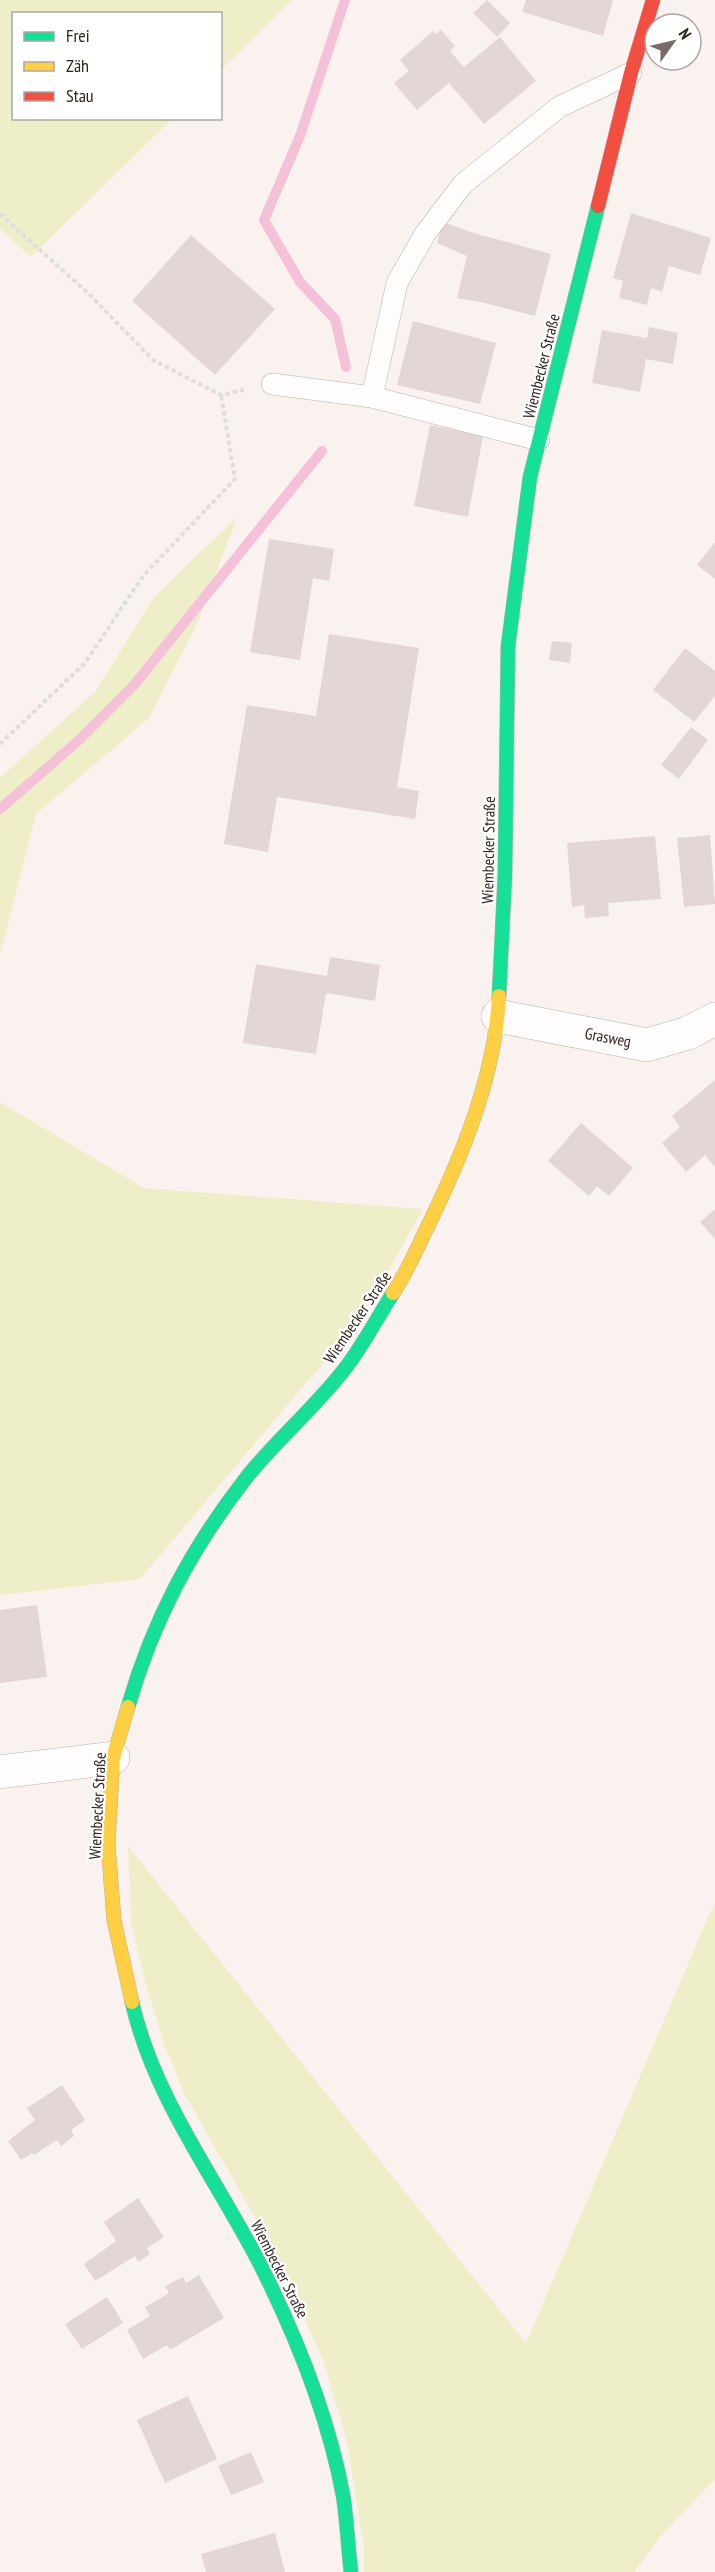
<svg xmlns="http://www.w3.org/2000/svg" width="715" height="2572" viewBox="0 0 715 2572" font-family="'PT Sans Narrow',sans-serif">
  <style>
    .green { fill: #eeefc8 }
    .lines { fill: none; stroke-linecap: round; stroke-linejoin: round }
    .stream { stroke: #f4c1d8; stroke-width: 10 }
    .building { fill: #e3d7d5 }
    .lane-casing { stroke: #bab1ac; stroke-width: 22 }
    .street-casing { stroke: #bab1ac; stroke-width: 34 }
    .fast-casing { stroke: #bab1ac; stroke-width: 15 }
    .slow-casing { stroke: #bab1ac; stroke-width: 15 }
    .jam-casing { stroke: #bab1ac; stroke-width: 15 }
    .path { stroke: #e0dedc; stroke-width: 4; stroke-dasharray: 4.5 3; stroke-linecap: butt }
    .lane { stroke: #fefdfc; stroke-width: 21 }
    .street { stroke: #fefdfc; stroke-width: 33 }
    .fast { stroke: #16e098; stroke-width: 14 }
    .slow { stroke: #ffcf43; stroke-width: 14 }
    .jam { stroke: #f24e42; stroke-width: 14 }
    .labels { text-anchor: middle; stroke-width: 4.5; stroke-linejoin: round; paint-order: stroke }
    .street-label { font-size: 16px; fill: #2f231d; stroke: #fff }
  </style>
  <rect width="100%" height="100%" fill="#faf2ee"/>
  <!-- green -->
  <g class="green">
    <polygon points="0,0 292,0 221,70 220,14 14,14 14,118 172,119 31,257 0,229"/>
    <polygon points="237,517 198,622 149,718 36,814 0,954 0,778 96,691 154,597"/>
    <polygon points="0,1102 144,1188 423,1209 380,1285 330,1355 140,1579 0,1595"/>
    <polygon points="128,1846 526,2343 715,1901 715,2479 661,2536 634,2572 364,2572 364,2549 347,2442 324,2362 267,2238 185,2095 165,2046 146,1986 131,1922"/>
  </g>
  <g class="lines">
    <!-- stream -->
    <g class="stream">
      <polyline points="345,0 300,136 264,220 300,282 335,319 346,367"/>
      <polyline points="0,809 78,741 134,685 322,451"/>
    </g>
  </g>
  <!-- building -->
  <g class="building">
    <polygon points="487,0 510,23 497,37 473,13"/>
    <polygon points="526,0 613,0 603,36 522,12"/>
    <polygon points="441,30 455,46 450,51 464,67 500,37 536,81 484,124 449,83 417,110 394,83 409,71 400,60 433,31 435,34"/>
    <polygon points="631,213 711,238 700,275 669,266 662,292 651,288 647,305 619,298 623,281 613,278"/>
    <polygon points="443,222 470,232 551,254 535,316 481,302 457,298 467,256 437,243"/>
    <polygon points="191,235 275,309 215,375 132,301"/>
    <polygon points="413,321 496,343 480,404 397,385"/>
    <polygon points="649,327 678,333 673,364 646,359 640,392 592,383 602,330 647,338"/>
    <polygon points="430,425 483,436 468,517 414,506"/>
    <polygon points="269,539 334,549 329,581 313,578 300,660 250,652"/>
    <polygon points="715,542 715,579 697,565"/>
    <polygon points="329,634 419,648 397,787 419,791 415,819 277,797 268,852 224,844 247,705 316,716"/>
    <polygon points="552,641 572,643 570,663 549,660"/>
    <polygon points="685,648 715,671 715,696 694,722 653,690"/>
    <polygon points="691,727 708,740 679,779 661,765"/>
    <polygon points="710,835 715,904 684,907 677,838"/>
    <polygon points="655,836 661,899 608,903 609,916 585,918 584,905 572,907 567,843"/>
    <polygon points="330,957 380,965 375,1001 326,993 316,1054 243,1043 256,964 327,976"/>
    <polygon points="715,1080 715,1167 705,1155 686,1172 662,1143 680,1127 672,1116"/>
    <polygon points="581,1123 633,1168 609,1196 597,1186 589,1196 548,1161"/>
    <polygon points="715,1209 715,1239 700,1222"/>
    <polygon points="37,1605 47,1677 0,1683 0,1610"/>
    <polygon points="62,2085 85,2120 71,2130 74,2136 61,2146 57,2140 34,2155 32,2153 21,2160 8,2141 35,2120 27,2108"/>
    <polygon points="138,2198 164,2237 147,2248 150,2254 138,2262 135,2256 95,2281 84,2264 116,2241 104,2222"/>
    <polygon points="199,2275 224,2318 170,2350 167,2345 143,2359 127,2330 150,2316 145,2307 169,2293 165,2286 183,2277 186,2283"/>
    <polygon points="107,2297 123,2323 82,2349 65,2324"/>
    <polygon points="188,2396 217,2459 165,2483 137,2420"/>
    <polygon points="251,2452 264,2482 231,2495 218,2466"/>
    <polygon points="275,2533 285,2572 206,2572 201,2554"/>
  </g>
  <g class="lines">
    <!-- lane casing -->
    <g class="lane-casing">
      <g id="lane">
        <polyline points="272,384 372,397 539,440"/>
        <polyline points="372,397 397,283 425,234 463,184 559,107 631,73"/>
      </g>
    </g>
    <!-- street casing -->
    <g class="street-casing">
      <g id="street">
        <polyline points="498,1016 647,1045 688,1033 715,1019"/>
        <polyline points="0,1772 113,1758"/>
      </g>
    </g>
    <!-- fast casing -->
    <g class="fast-casing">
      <g id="fast">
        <polyline points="499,996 505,873 508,646 530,477 598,206"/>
        <path d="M 128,1707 C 153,1620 191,1549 246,1478 C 277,1439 317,1406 347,1366 C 364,1343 378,1317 393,1293"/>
        <path d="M 132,2002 C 154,2099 216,2178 261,2266 C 297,2338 328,2415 343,2495 C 347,2520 348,2547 351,2572"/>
      </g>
    </g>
    <!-- slow casing -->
    <g class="slow-casing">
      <g id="slow">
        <path d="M 393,1293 C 406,1274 415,1253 425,1232 C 461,1159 495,1078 499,996"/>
        <polyline points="128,1707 113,1758 108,1844 114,1920 132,2002"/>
      </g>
    </g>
    <!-- jam casing -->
    <g class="jam-casing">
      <polyline id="jam" points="598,206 631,73 653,0"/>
    </g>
    <!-- path -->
    <g class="path">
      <polyline points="0,214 88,293 153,360 221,395 244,390"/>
      <polyline points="0,744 85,663 143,576 235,479 221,395"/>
    </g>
    <!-- lane -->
    <use href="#lane" class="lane"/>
    <!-- street -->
    <use href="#street" class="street"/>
    <!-- fast -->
    <use href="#fast" class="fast"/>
    <!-- slow -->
    <use href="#slow" class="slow"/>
    <!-- jam -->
    <use href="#jam" class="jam"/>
  </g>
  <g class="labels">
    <!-- street labels -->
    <g class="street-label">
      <text transform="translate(541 366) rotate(-76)" y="6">Wiembecker Straße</text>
      <text transform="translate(488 850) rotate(-89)" y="6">Wiembecker Straße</text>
      <text transform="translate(608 1037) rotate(11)" y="6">Grasweg</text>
      <text transform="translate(357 1317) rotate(-56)" y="6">Wiembecker Straße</text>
      <text transform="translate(97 1806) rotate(-87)" y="6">Wiembecker Straße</text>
      <text transform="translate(280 2269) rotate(63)" y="6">Wiembecker Straße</text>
    </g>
  </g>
  <!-- legend -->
  <rect x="12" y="12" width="210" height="108" fill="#ffffff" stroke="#aca7a5" stroke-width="1.5"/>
  <rect x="24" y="32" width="30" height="9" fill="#16e098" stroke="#aca7a5" stroke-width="1.5"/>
  <text x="66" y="42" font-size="18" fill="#2f231d">Frei</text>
  <rect x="24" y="62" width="30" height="9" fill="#ffcf43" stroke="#aca7a5" stroke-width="1.5"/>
  <text x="66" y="72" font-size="18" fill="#2f231d">Zäh</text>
  <rect x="24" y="92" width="30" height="9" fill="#f24e42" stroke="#aca7a5" stroke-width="1.5"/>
  <text x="66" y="102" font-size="18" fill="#2f231d">Stau</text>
  <!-- north arrow -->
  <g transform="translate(673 42) rotate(56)"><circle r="28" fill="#ffffff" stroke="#aca7a5" stroke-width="1.5"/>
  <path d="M0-4.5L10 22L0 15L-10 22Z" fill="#766b66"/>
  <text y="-9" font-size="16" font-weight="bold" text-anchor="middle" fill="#2f231d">N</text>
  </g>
</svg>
